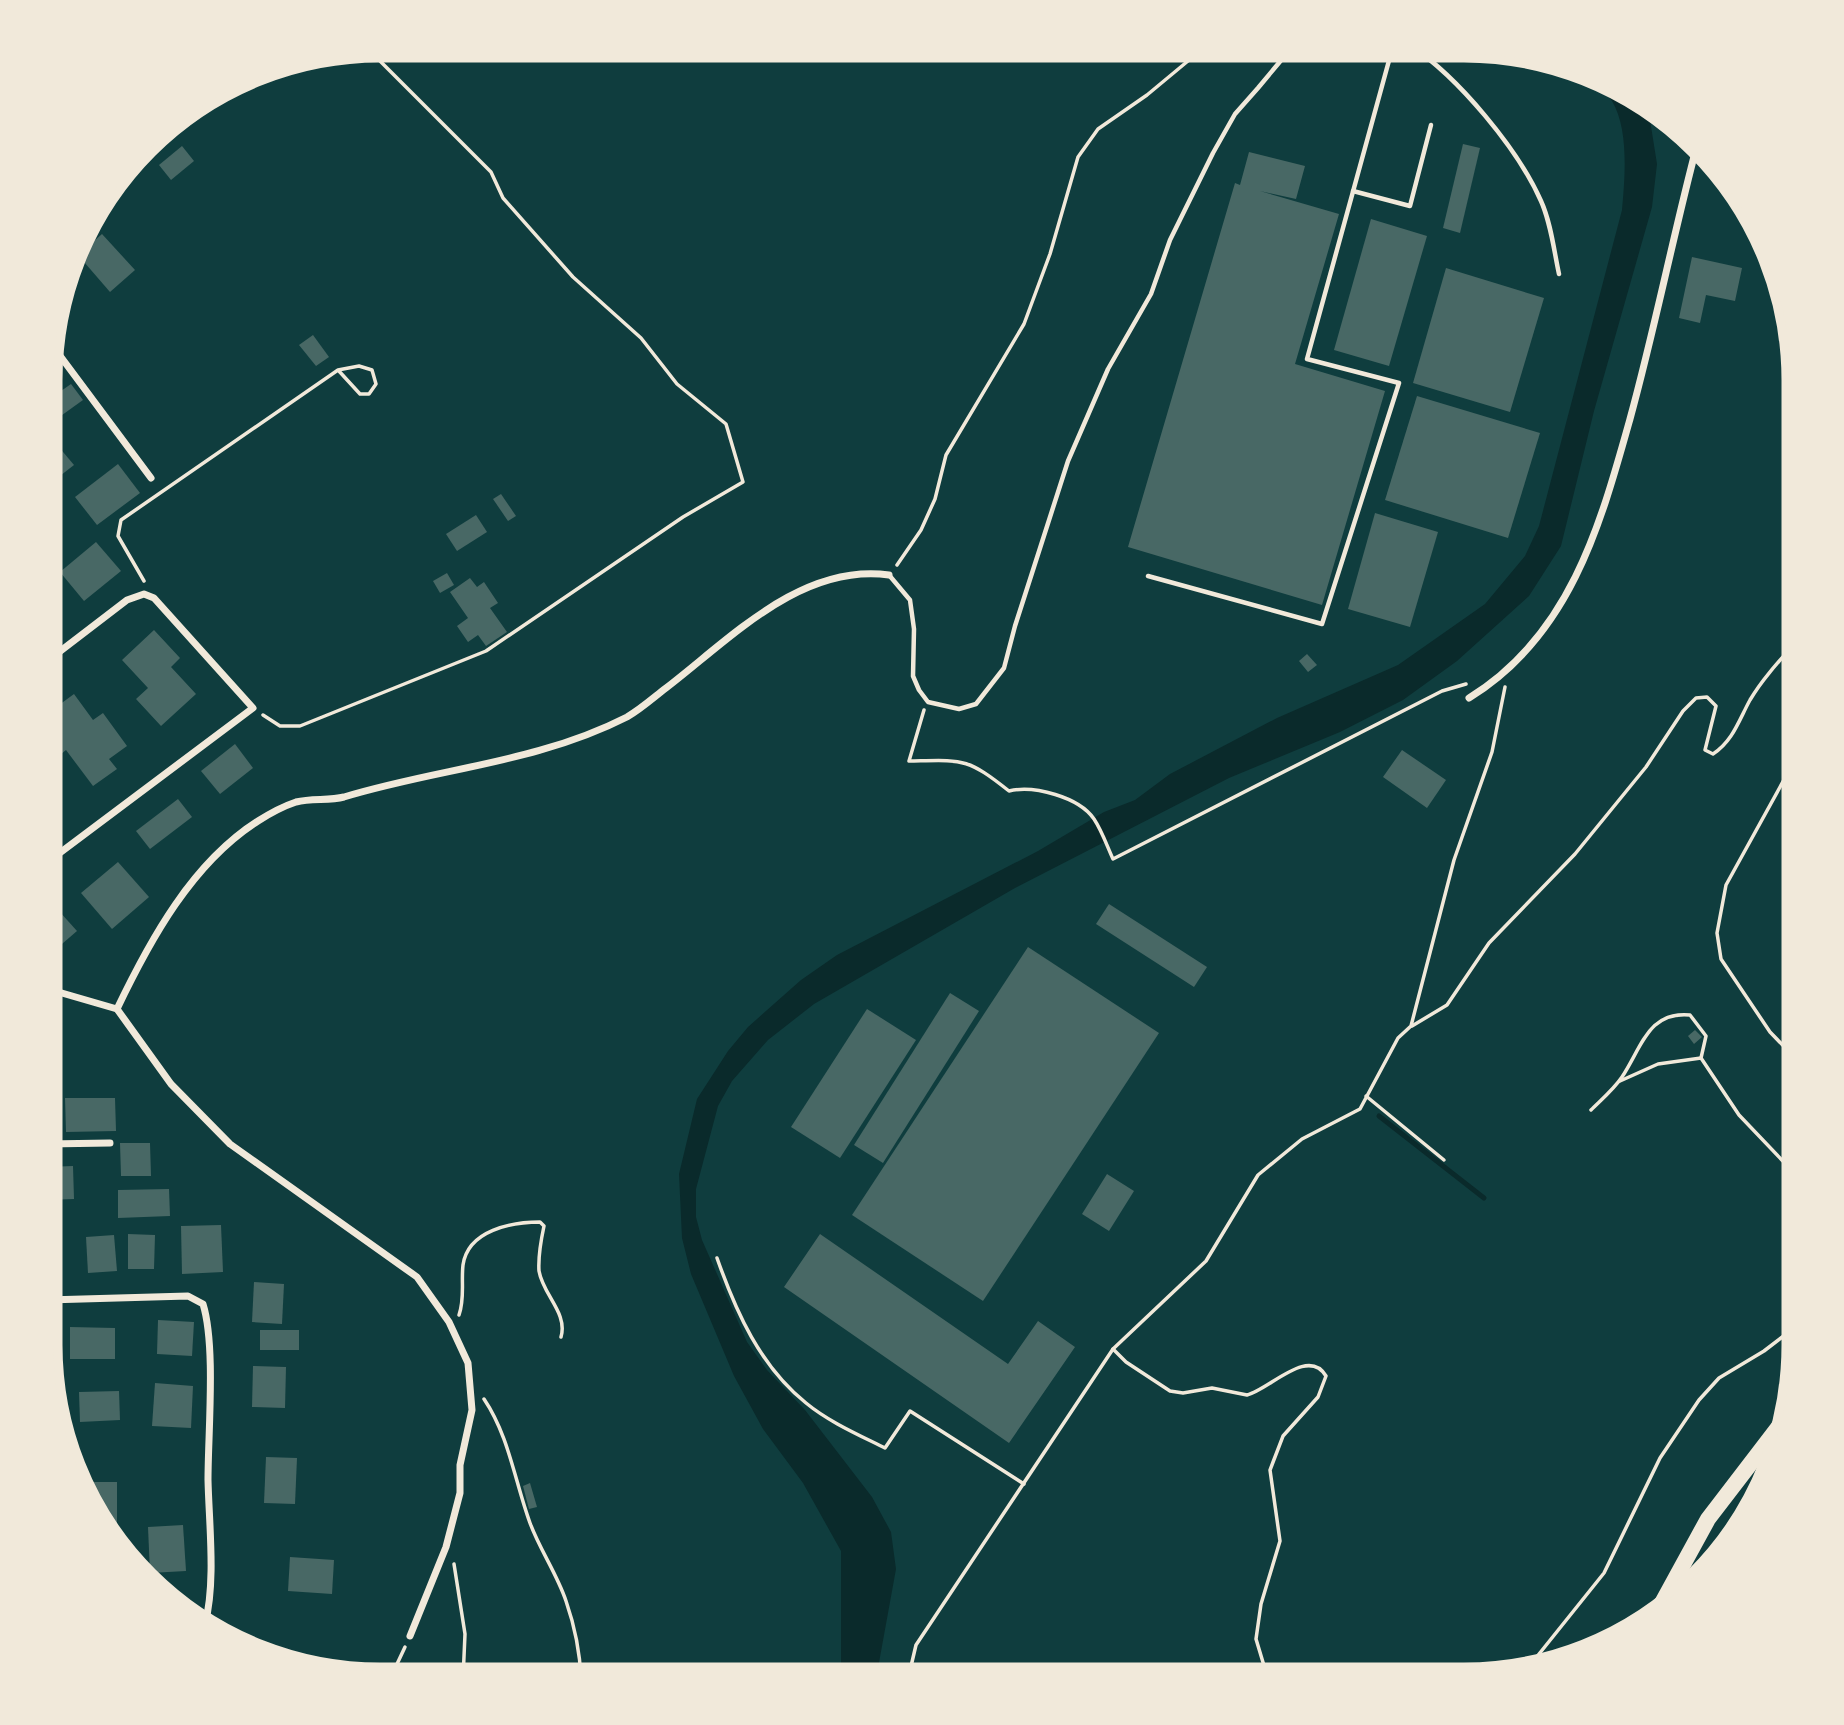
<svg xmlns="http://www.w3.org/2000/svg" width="1844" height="1725" viewBox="0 0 1844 1725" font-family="'Titillium Web',sans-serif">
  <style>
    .water { fill: #0a2a2b }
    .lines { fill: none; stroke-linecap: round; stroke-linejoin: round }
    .stream { stroke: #0a2a2b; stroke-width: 5 }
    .building { fill: #486865 }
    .path { stroke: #f1e9da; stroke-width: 3.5 }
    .service { stroke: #f1e9da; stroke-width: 4.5 }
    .minor { stroke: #f1e9da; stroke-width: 7 }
    .trunk { stroke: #f1e9da; stroke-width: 16 }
    .rim { fill: none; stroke: #f1e9da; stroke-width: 9 }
  </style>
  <rect width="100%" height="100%" fill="#0f3d3e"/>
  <!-- water -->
  <path class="water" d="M 1591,74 L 1612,80 L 1644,104 L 1650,120 L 1657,164 L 1652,207 L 1594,411 L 1561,546 L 1529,596 L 1457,661 L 1403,700 L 1340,732 L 1229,778 L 1015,888 L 814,1004 L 768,1040 L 732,1081 L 718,1106 L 696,1189 L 696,1217 L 702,1240 L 747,1342 L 767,1370 L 805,1410 L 872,1497 L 891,1532 L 896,1569 L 876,1679 L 841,1679 L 841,1551 L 803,1483 L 763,1429 L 734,1376 L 691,1274 L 682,1238 L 679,1174 L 697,1099 L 728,1051 L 748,1027 L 801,980 L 837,955 L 1038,851 L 1104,812 L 1135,800 L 1170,774 L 1277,718 L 1398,665 L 1485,604 L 1525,556 L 1539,526 L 1622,210 C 1625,178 1629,129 1612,101 C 1606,91 1598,83 1591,74 Z"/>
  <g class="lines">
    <!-- stream -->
    <polyline class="stream" points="1379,1116 1484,1198"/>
  </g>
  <!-- building -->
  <g class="building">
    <polygon points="1463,144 1480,148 1460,233 1443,228"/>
    <polygon points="182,146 194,161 171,180 159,165"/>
    <polygon points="1249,152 1305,166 1296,199 1260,191 1339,214 1295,364 1385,391 1322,605 1128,547 1235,183 1240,185"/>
    <polygon points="1371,219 1427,236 1389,366 1334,350"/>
    <polygon points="102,234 135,270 110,292 78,255"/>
    <polygon points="1692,257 1742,268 1735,301 1706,295 1700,323 1679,318"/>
    <polygon points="1446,268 1544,298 1510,412 1413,383"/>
    <polygon points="67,276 74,286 58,299 59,295"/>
    <polygon points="313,335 329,357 316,366 299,345"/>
    <polygon points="71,384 83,400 51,423 51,398"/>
    <polygon points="1417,396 1540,433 1508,538 1385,500"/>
    <polygon points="53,440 74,465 51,483 51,441"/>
    <polygon points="118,464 140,493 97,525 75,497"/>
    <polygon points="501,494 516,516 508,521 493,499"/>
    <polygon points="1375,513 1438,532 1410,627 1348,609"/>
    <polygon points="476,515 487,532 457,551 446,534"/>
    <polygon points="96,542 121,571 84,601 60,572"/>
    <polygon points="447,573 454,585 440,593 433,581"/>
    <polygon points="470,578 477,587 484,582 498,603 490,608 507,632 486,646 478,635 468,642 457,626 468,618 450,592"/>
    <polygon points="154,630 180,658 171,667 196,694 161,726 136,699 148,688 122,660"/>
    <polygon points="1307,654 1317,665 1308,672 1299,661"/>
    <polygon points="74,694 93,720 103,713 127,746 109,759 117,769 93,786 66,750 55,759 50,751 50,700 53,697 59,705"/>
    <polygon points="235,744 253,768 220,794 201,771"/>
    <polygon points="1402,750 1446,780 1427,808 1383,777"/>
    <polygon points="178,799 192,817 150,849 136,831"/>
    <polygon points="118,862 149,897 112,929 81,893"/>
    <polygon points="50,901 77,931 48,956 49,903"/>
    <polygon points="1109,904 1207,967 1194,987 1096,924"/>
    <polygon points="1028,947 1159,1033 983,1301 852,1215"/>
    <polygon points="950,993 979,1011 883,1163 854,1145"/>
    <polygon points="867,1009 916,1040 840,1158 791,1127"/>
    <polygon points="1695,1030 1702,1037 1694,1044 1688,1036"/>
    <polygon points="65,1098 115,1098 116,1131 66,1132"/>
    <polygon points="120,1143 150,1143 151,1176 121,1176"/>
    <polygon points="73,1166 74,1199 47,1200 47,1167"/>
    <polygon points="1107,1174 1134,1191 1109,1231 1082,1214"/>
    <polygon points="169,1189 170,1216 118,1218 118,1190"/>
    <polygon points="221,1225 223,1272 182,1274 181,1226"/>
    <polygon points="128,1234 155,1235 154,1269 128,1269"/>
    <polygon points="820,1234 1008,1364 1038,1321 1075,1347 1009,1443 784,1287"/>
    <polygon points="114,1235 117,1271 88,1273 86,1237"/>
    <polygon points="254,1282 284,1284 282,1324 252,1322"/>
    <polygon points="158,1320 194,1322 192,1356 157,1354"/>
    <polygon points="70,1327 115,1328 115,1359 70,1359"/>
    <rect x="260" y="1330" width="39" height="20"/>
    <polygon points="253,1366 286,1367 285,1408 252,1407"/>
    <polygon points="155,1383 193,1386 191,1428 152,1426"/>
    <polygon points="119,1391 120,1420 80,1422 79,1392"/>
    <polygon points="266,1457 297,1458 295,1504 264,1503"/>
    <polygon points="83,1482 117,1482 117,1531 107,1531 83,1493"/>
    <polygon points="530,1483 537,1507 529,1509 523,1486"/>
    <polygon points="183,1525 186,1571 150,1573 148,1527"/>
    <polygon points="290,1557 334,1560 332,1594 288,1591"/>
  </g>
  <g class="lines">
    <!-- path -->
    <g class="path">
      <polyline points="897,565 921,530 935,499 946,455 1024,324 1050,254 1078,157 1098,129 1147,95 1206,46"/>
      <polyline points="144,581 118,536 121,520 338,370 359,366 372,370 376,384 369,394 360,394 338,370"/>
      <path d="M 924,710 L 909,761 C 963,760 966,757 1009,791 C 1034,785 1079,797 1094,819 C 1102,831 1107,846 1113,859 L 1442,691 L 1466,684"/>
      <polyline points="263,715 280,726 300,726 486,651 683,517 743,482 726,424 677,384 641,338 573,277 503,198 491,172 367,48"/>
      <polyline points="1796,758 1726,885 1717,933 1721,959 1770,1032 1798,1061"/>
      <path d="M 1412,1026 L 1447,1005 L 1489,943 L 1575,854 L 1646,767 L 1683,711 L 1696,698 L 1707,697 L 1716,706 L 1705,750 L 1713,754 C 1733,741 1739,720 1750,700 C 1763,678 1781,659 1798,640"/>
      <polyline points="1620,1081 1658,1064 1701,1058"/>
      <polyline points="1366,1096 1444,1160"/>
      <path d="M 1591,1110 C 1601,1100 1614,1089 1622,1077 C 1642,1047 1648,1011 1690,1015 L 1706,1036 L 1701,1058 L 1739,1115 L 1798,1177"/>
      <path d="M 717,1258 C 736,1312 760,1366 806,1403 C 829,1422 859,1435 885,1448 L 910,1411 L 1024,1484"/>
      <path d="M 459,1315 C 465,1298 461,1282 463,1265 C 468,1230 512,1222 540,1222 L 544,1226 C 541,1240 538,1256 539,1271 C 543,1295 568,1313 561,1337"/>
      <path d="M 1113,1349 L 1126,1362 L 1170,1391 L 1183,1393 L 1212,1388 L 1247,1395 C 1269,1390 1308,1346 1326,1376 L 1318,1397 L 1283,1436 L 1270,1470 L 1280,1541 L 1261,1604 L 1256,1639 L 1268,1679"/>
      <path d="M 484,1399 C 509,1436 515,1482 530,1523 C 540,1550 557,1574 566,1601 C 575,1627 580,1652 581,1679"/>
      <polyline points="454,1564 465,1634 463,1679"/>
      <polyline points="1527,1669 1604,1573 1660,1458 1699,1400 1719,1378 1764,1351 1798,1325"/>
      <polyline points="390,1679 405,1647"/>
      <polyline points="908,1679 916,1645 1113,1349 1206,1261 1258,1175 1302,1139 1360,1109 1398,1038 1411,1026 1454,860 1492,752 1505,687"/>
    </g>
    <!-- service -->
    <g class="service">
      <path d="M 1411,46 C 1458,77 1518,149 1541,201 C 1551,223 1554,251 1559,274"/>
      <polyline points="1353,191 1410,206 1431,125"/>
      <polyline points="889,575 910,600 914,629 913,676 919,690 928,702 959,709 976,704 1004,668 1015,626 1068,461 1108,369 1151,294 1170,240 1213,153 1235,114 1258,88 1283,58 1306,46"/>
      <polyline points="1148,576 1322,624 1399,383 1307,359 1393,46"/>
    </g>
    <!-- minor -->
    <g class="minor">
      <polyline points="52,345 151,478"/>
      <path d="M 1469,698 C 1570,636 1600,526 1630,419 C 1655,328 1673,236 1697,145"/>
      <polyline points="49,861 253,708 154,598 144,594 127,600 50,659"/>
      <polyline points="48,989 117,1009 171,1084 230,1144 417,1277 449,1322 468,1363 472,1410 460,1465 460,1493 446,1547 410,1636"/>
      <path d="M 117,1009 C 150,940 192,863 258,821 C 269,814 284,806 296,802 C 312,798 329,801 344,797 C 439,768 537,763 627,717 C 641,709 653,698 666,688 C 730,639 801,563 889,575"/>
      <polyline points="47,1144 110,1143"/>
      <path d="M 47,1300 L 188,1296 L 203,1304 C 216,1346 208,1433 208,1480 C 209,1524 216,1582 205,1624"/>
      <polyline points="54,1400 56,1300"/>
      <polyline points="209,1628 296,1658"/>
    </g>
    <!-- trunk -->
    <polyline class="trunk" points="1656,1614 1708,1519 1780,1425"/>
  </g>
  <!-- crop -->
  <path d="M0 0H1844V1725H0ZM380 58H1464A322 322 0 0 1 1786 380V1345A322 322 0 0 1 1464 1667H380A322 322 0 0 1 58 1345V380A322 322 0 0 1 380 58Z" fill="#f1e9da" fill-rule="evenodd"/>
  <path class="rim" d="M380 58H1464A322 322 0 0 1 1786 380V1345A322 322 0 0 1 1464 1667H380A322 322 0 0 1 58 1345V380A322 322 0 0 1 380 58Z"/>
</svg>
